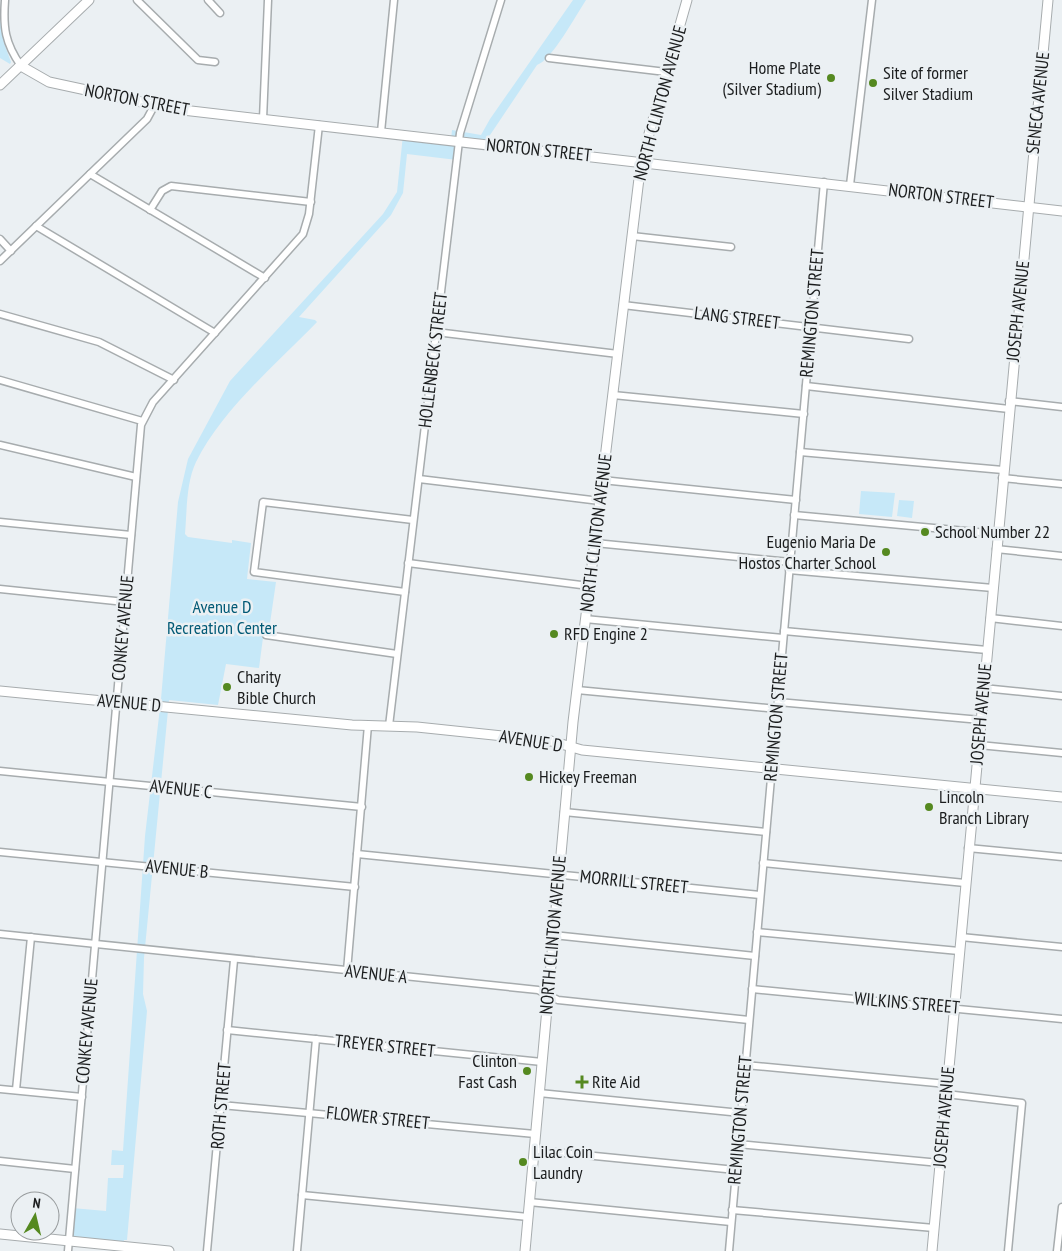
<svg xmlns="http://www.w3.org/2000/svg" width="1062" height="1251" viewBox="0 0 1062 1251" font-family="'PT Sans Narrow',sans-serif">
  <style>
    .green { fill: #c6e8f8 }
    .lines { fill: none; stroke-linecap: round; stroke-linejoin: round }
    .street-casing { stroke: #a7acae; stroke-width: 9 }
    .secondary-casing { stroke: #a7acae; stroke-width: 11 }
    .street { stroke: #fff; stroke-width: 6 }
    .secondary { stroke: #fff; stroke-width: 9 }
    .poi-dot { fill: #558920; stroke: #ebf0f3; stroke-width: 2 }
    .labels { text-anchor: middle; stroke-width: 5; stroke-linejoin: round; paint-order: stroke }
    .poi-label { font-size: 18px; fill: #1b1d1e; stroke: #ebf0f3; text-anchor: start }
    .street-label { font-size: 18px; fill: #1b1d1e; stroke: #ebf0f3 }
    .park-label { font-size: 18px; fill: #015975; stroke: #ebf0f3 }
  </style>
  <rect width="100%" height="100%" fill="#ebf0f3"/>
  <!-- green -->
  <g class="green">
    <path d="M 573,0 L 586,0 C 576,15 552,60 537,65 L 484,144 L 459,141 L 457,160 L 407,154 L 403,193 L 391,215 L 299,317 L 315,320 L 317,322 C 277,363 221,411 196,462 C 186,483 187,511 185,534 L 188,537 L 232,543 L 232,540 L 251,543 L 247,579 L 276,582 L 269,630 L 264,630 L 259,668 L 226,664 L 218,705 L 169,700 L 144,958 L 143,994 L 147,1011 L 127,1240 L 124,1240 L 123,1251 L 117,1251 L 118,1246 L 69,1241 L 72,1208 L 106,1211 L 108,1178 L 123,1178 L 124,1165 L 111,1165 L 112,1150 L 123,1151 L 145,836 L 161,699 L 178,502 L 188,459 L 230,381 L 383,214 L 397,192 L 403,135 L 451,140 L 452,130 L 481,135 L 490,119 Z"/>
    <polygon points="0,17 4,43 11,62 10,64 0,58"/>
    <polygon points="861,491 895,493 892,517 859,514"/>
    <polygon points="899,500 914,501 912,518 897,516"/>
  </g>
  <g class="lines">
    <!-- street casing -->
    <g class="street-casing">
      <g id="street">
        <path d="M 5,0 C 3,28 5,43 21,66"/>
        <polyline points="137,0 198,60 215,62"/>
        <polyline points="208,0 220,13"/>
        <polyline points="549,58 666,72"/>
        <polyline points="263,119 268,0"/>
        <polyline points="381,132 394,0"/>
        <polyline points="90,174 265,278"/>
        <polyline points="850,185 872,0"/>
        <polyline points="150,210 162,191 171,186 311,202"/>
        <polyline points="36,226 215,333"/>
        <polyline points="632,236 731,247"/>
        <polyline points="0,239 11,251"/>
        <polyline points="0,261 147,119 154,106"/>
        <polyline points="623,305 909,339"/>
        <polyline points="0,314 99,342 174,380"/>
        <polyline points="436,332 618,354"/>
        <polyline points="0,380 142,421"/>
        <polyline points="806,386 1009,409"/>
        <polyline points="613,395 804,414"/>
        <polyline points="1009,401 1062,407"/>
        <polyline points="0,445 136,477"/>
        <polyline points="800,452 1003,470"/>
        <polyline points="1002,478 1062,484"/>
        <polyline points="419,479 600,501"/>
        <polyline points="602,480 796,500"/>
        <polyline points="794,515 998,534"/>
        <polyline points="0,522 131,535"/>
        <polyline points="595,543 790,562"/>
        <polyline points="996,549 1062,556"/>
        <polyline points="408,563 589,586"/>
        <polyline points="789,570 993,588"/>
        <polyline points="0,589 125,602"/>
        <polyline points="405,592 254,572 263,502 413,520"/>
        <polyline points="990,618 1062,626"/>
        <polyline points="585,619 783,638"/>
        <polyline points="784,631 987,650"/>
        <polyline points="266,635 397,654"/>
        <polyline points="983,688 1062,696"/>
        <polyline points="577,690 777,709"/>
        <polyline points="778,702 981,720"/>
        <polyline points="389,726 460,133 501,0"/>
        <polyline points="979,745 1062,753"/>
        <polyline points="0,771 362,807"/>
        <polyline points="564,812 766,832"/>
        <polyline points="968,848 1062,857"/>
        <polyline points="0,852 355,887"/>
        <polyline points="357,854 760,895"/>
        <polyline points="763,863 965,883"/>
        <polyline points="757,932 959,951"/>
        <polyline points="0,934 538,990 558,1000 749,1020"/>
        <polyline points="553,935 755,956"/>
        <polyline points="961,937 1062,947"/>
        <polyline points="347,971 368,725"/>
        <polyline points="752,989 1062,1019"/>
        <polyline points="227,1030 542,1062"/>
        <polyline points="745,1065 947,1084"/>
        <polyline points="0,1089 82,1097"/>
        <polyline points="16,1090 31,937"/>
        <polyline points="539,1093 741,1113"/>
        <polyline points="946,1094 1022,1103 1008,1251"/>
        <polyline points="221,1105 535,1134"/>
        <polyline points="738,1144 940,1163"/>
        <polyline points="534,1150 736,1170"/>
        <polyline points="0,1161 75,1169"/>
        <polyline points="302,1195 528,1217"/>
        <polyline points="529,1202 731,1222"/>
        <polyline points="732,1210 934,1228"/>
        <polyline points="68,1251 141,425 153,402 303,234 309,214 319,125"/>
        <polyline points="207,1251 234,960"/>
        <polyline points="297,1251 316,1039"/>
        <polyline points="729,1251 824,182"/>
        <polyline points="1057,1251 1062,1207"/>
      </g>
    </g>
    <!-- secondary casing -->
    <g class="secondary-casing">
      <g id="secondary">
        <polyline points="21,66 49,82 174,109 1062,211"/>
        <polyline points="0,85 89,0"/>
        <polyline points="0,691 352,725 417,727 551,741 582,750 1062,797"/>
        <polyline points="0,1234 169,1251"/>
        <polyline points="525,1251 573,722 641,162 687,0"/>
        <polyline points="932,1251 1048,0"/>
      </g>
    </g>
    <!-- street -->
    <use href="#street" class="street"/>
    <!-- secondary -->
    <use href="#secondary" class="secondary"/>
  </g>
  <!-- markers -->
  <g class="poi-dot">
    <circle cx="831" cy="78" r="5"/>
    <circle cx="873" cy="83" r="5"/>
    <circle cx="925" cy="532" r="5"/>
    <circle cx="886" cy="552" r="5"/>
    <circle cx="554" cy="634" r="5"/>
    <circle cx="227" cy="687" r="5"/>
    <circle cx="529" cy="777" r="5"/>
    <circle cx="929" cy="807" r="5"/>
    <circle cx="527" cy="1071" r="5"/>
    <path d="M579.5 1074.5h5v5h5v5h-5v5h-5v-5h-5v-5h5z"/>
    <circle cx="523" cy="1162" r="5"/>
  </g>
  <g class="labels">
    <!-- poi labels -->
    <g class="poi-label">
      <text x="821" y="74" text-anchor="end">Home Plate<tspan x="821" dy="21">(Silver Stadium)</tspan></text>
      <text x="883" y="79">Site of former<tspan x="883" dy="21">Silver Stadium</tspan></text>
      <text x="935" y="538">School Number 22</text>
      <text x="876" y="548" text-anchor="end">Eugenio Maria De<tspan x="876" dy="21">Hostos Charter School</tspan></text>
      <text x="564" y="640">RFD Engine 2</text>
      <text x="237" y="683">Charity<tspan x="237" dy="21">Bible Church</tspan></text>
      <text x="539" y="783">Hickey Freeman</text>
      <text x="939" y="803">Lincoln<tspan x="939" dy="21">Branch Library</tspan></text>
      <text x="517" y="1067" text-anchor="end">Clinton<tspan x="517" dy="21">Fast Cash</tspan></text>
      <text x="592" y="1088">Rite Aid</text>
      <text x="533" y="1158">Lilac Coin<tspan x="533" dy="21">Laundry</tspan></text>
    </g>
    <!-- street labels -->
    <g class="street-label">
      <text transform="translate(137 100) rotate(11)" y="6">NORTON STREET</text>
      <text transform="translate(660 103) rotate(-75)" y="6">NORTH CLINTON AVENUE</text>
      <text transform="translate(1038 103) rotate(-84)" y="6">SENECA AVENUE</text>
      <text transform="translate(539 150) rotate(6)" y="6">NORTON STREET</text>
      <text transform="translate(941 196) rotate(7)" y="6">NORTON STREET</text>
      <text transform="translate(1018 311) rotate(-84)" y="6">JOSEPH AVENUE</text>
      <text transform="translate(812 313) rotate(-85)" y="6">REMINGTON STREET</text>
      <text transform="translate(737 318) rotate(7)" y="6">LANG STREET</text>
      <text transform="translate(433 360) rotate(-83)" y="6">HOLLENBECK STREET</text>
      <text transform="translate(596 533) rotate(-83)" y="6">NORTH CLINTON AVENUE</text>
      <text transform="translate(123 628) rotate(-85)" y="6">CONKEY AVENUE</text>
      <text transform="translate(129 703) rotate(5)" y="6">AVENUE D</text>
      <text transform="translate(981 714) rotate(-85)" y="6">JOSEPH AVENUE</text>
      <text transform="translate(776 717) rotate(-85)" y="6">REMINGTON STREET</text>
      <text transform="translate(531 741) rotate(9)" y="6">AVENUE D</text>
      <text transform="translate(181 789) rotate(6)" y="6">AVENUE C</text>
      <text transform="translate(177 869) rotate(6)" y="6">AVENUE B</text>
      <text transform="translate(634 882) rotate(6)" y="6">MORRILL STREET</text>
      <text transform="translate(553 935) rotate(-85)" y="6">NORTH CLINTON AVENUE</text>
      <text transform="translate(376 974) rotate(6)" y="6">AVENUE A</text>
      <text transform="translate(907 1003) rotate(5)" y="6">WILKINS STREET</text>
      <text transform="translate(87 1031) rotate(-85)" y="6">CONKEY AVENUE</text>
      <text transform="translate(385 1046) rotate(6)" y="6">TREYER STREET</text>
      <text transform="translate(221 1106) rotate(-85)" y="6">ROTH STREET</text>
      <text transform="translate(944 1117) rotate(-85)" y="6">JOSEPH AVENUE</text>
      <text transform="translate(378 1118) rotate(6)" y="6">FLOWER STREET</text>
      <text transform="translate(740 1120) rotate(-85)" y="6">REMINGTON STREET</text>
    </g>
    <!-- park labels -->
    <g class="park-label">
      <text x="222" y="613">Avenue D<tspan x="222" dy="21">Recreation Center</tspan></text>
    </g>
  </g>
  <!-- north arrow -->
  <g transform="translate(35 1216) rotate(8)"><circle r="24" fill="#ebf0f3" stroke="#989c9e"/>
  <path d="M0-4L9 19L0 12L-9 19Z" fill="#558920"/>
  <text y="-8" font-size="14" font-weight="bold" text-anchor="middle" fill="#1b1d1e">N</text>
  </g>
</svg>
